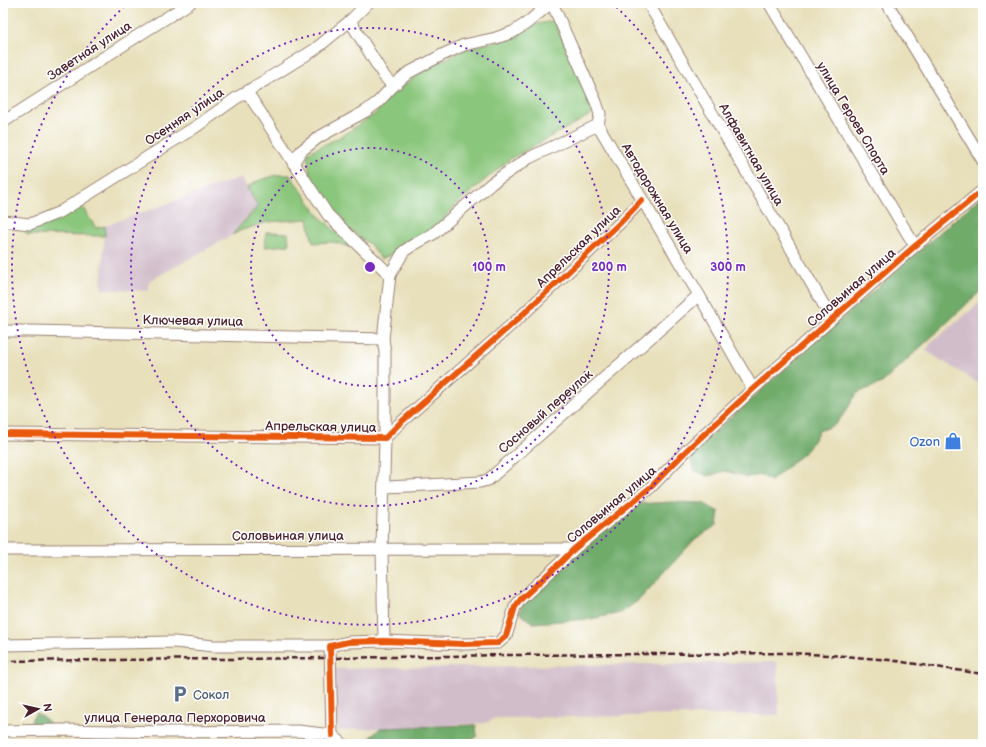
<svg xmlns="http://www.w3.org/2000/svg" width="986" height="747" viewBox="0 0 986 747" font-family="'Balsamiq Sans',sans-serif">
  <style>
    .industrial { fill: #d1bdca }
    .green { fill: #8ac67b; stroke: #6a7253 }
    .forest { fill: #6fab6b; stroke: #5c654b }
    .lines { fill: none; stroke-linecap: round; stroke-linejoin: round }
    .minor-casing { stroke: #998073; stroke-width: 13 }
    .minor { stroke: #fff; stroke-width: 11 }
    .rail { stroke: #4a1f2b; stroke-width: 2.5; stroke-dasharray: 6 3; stroke-linecap: butt }
    .cycleway-casing { stroke: #fff; stroke-width: 8 }
    .cycleway { stroke: #e8590c; stroke-width: 6 }
    .ring { fill: none; stroke: #7b2cbf; stroke-width: 2; stroke-dasharray: 2 4 }
    .labels { text-anchor: middle; stroke-width: 3; stroke-linejoin: round; paint-order: stroke }
    .street-label { font-size: 13px; fill: #4a1f2b; stroke: #fff }
    .shop-label { font-size: 13px; fill: #366cbe; stroke: #fff; text-anchor: end }
    .service-label { font-size: 13px; fill: #4e5e75; stroke: #fff; text-anchor: start }
    .centre { fill: #7b2cbf; stroke: #fff; stroke-width: 2 }
    .ring-label { font-size: 12px; text-anchor: middle; font-weight: bold; fill: #7b2cbf; stroke: #fff; stroke-width: 3; stroke-linejoin: round; paint-order: stroke }
  </style>
  <rect width="100%" height="100%" fill="#fff"/>
  <filter id="ink" filterUnits="userSpaceOnUse"><feTurbulence type="fractalNoise" baseFrequency=".025" numOctaves="2"/><feDisplacementMap in="SourceGraphic" scale="8" xChannelSelector="R" yChannelSelector="G"/><feConvolveMatrix kernelMatrix="1 2 1 2 8 2 1 2 1" color-interpolation-filters="sRGB"/></filter>
  <filter id="wash" filterUnits="userSpaceOnUse"><feTurbulence type="fractalNoise" baseFrequency=".012" numOctaves="4" result="noise"/><feDisplacementMap in="SourceGraphic" scale="16" xChannelSelector="R" yChannelSelector="G"/><feGaussianBlur stdDeviation="0.9" result="paint"/><feColorMatrix in="noise" values="0 0 0 0 0 0 0 0 0 0 0 0 0 0 0 0 0 1.4 0 .05"/><feComposite in="paint" operator="in"/></filter>
  <g filter="url(#wash)">
    <rect width="100%" height="100%" fill="#e8e0bb"/>
    <!-- industrial -->
    <g class="industrial">
      <polygon points="241,177 258,206 232,235 149,281 149,291 101,289 105,226"/>
      <polygon points="983,300 983,386 926,351 931,343"/>
      <polygon points="777,662 779,715 695,715 495,718 486,723 338,730 333,669"/>
    </g>
    <!-- green -->
    <g class="green">
      <polygon points="554,21 587,90 596,112 510,159 462,199 435,228 399,251 381,259 370,244 363,240 331,214 320,197 310,175 307,153 340,137 375,114 391,94 431,66 468,48 507,39 537,24"/>
      <polygon points="277,175 290,175 321,218 345,240 350,247 333,242 313,243 308,219 268,222 242,230 232,235 258,206 247,188 257,181"/>
      <polygon points="80,204 96,228 105,226 105,236 27,235 25,229"/>
      <polygon points="266,232 288,233 289,245 265,247"/>
    </g>
    <!-- forest -->
    <g class="forest">
      <polygon points="983,195 983,289 882,383 857,393 846,411 836,424 819,431 808,449 771,481 761,475 747,477 725,471 708,476 693,470 690,454 818,339"/>
      <polygon points="673,502 703,503 719,512 717,525 695,539 640,599 621,613 590,619 533,623 520,614 524,600 633,504"/>
      <polygon points="36,713 43,717 49,722 49,726 36,726 31,724 32,718"/>
      <polygon points="476,725 477,736 468,744 367,744 371,737 380,728"/>
    </g>
  </g>
  <g filter="url(#ink)">
    <g class="lines">
      <!-- minor casing -->
      <g class="minor-casing">
        <g id="minor">
          <polyline points="552,3 596,102 600,114 598,125"/>
          <polyline points="648,3 832,319"/>
          <polyline points="769,3 915,246"/>
          <polyline points="887,3 983,161"/>
          <polyline points="350,21 384,76 393,86"/>
          <polyline points="247,92 328,215 390,275 383,339 385,352 385,438 382,549 384,641"/>
          <polyline points="3,122 150,28 190,3"/>
          <polyline points="598,125 699,295 753,389"/>
          <polyline points="293,163 301,151 319,137 366,111 378,102 393,86 408,73 442,55 464,45 496,38 513,32 527,23 551,3"/>
          <polyline points="3,221 30,224 60,212 197,126 235,99 314,50 350,21 368,3"/>
          <polyline points="390,275 404,251 413,245 433,234 492,183 529,158 598,125"/>
          <polyline points="3,331 32,331 383,339"/>
          <polyline points="3,434 385,438 399,424 519,318 621,222 642,200"/>
          <polyline points="384,487 409,486 480,482 488,480 699,295"/>
          <polyline points="3,550 574,549"/>
          <polyline points="3,645 174,642 214,646 330,646"/>
          <polyline points="3,731 60,730 171,732 298,731 332,735 343,744"/>
          <polyline points="332,735 330,646 348,642 384,641 464,644 498,643 506,636 515,607 521,599 560,563 574,549 651,487 686,451 753,389 832,319 915,246 983,190"/>
        </g>
      </g>
      <!-- minor -->
      <use href="#minor" class="minor"/>
      <!-- rail -->
      <polyline class="rail" points="3,661 330,658 507,655 792,653 845,656 889,660 983,674"/>
      <!-- cycleway casing -->
      <g class="cycleway-casing">
        <g id="cycleway">
          <polyline points="3,434 385,438 399,424 519,318 621,222 642,200"/>
          <polyline points="332,735 330,646 348,642 384,641 464,644 498,643 506,636 515,607 521,599 560,563 574,549 651,487 686,451 753,389 832,319 915,246 983,190"/>
        </g>
      </g>
      <!-- cycleway -->
      <use href="#cycleway" class="cycleway"/>
    </g>
  </g>
  <!-- distance rings -->
  <g class="ring">
    <circle cx="370" cy="267" r="119"/>
    <circle cx="370" cy="267" r="239"/>
    <path d="M612 3A358 358 0 1 1 128 3"/>
  </g>
  <!-- icons -->
  <defs>
    <g id="shop-bare" transform="scale(1.38)"><path d="M-5-2.5h2.3a2.7 3.5 0 0 1 5.4 0H5L5.5 6h-11ZM-1.5-2.5h3a1.5 2.3 0 0 0-3 0Z" fill="#3f7fe0" stroke="#fff" stroke-width="2.5" paint-order="stroke"/></g>
    <g id="parking-bare" transform="scale(1.38)"><path d="M-3.5-5.5H1a3.5 3.5 0 0 1 0 7H-1V5.5H-3.5ZM-1-3.4V-.6H.8a1.4 1.4 0 0 0 0-2.8Z" fill="#5c6f8a" stroke="#fff" stroke-width="2.5" paint-order="stroke"/></g>
  </defs>
  <g fill-rule="evenodd">
    <use href="#shop-bare" x="953" y="441"/>
    <use href="#parking-bare" x="180" y="694"/>
  </g>
  <g class="labels">
    <!-- street labels -->
    <g class="street-label">
      <text transform="translate(89 50) rotate(-33)" y="5">Заветная улица</text>
      <text transform="translate(184 116) rotate(-34)" y="5">Осенняя улица</text>
      <text transform="translate(854 118) rotate(59)" y="5">улица Героев Спорта</text>
      <text transform="translate(752 154) rotate(60)" y="5">Алфавитная улица</text>
      <text transform="translate(658 198) rotate(59)" y="5">Автодорожная улица</text>
      <text transform="translate(578 246) rotate(-44)" y="5">Апрельская улица</text>
      <text transform="translate(851 287) rotate(-41)" y="5">Соловьиная улица</text>
      <text transform="translate(193 320) rotate(1)" y="5">Ключевая улица</text>
      <text transform="translate(545 411) rotate(-41)" y="5">Сосновый переулок</text>
      <text transform="translate(321 426) rotate(1)" y="5">Апрельская улица</text>
      <text transform="translate(611 504) rotate(-40)" y="5">Соловьиная улица</text>
      <text x="288" y="540">Соловьиная улица</text>
      <text x="175" y="722">улица Генерала Перхоровича</text>
    </g>
    <!-- shop labels -->
    <g class="shop-label">
      <text x="940" y="446">Ozon</text>
    </g>
    <!-- service labels -->
    <g class="service-label">
      <text x="193" y="699">Сокол</text>
    </g>
  </g>
  <circle cx="370" cy="267" r="6" class="centre"/>
  <g class="ring-label">
    <text x="489" y="271">100 m</text>
    <text x="609" y="271">200 m</text>
    <text x="728" y="271">300 m</text>
  </g>
  <!-- margin -->
  <rect width="986" height="747" fill="none" stroke="#fff" stroke-width="16"/>
  <!-- north arrow -->
  <g transform="translate(38 709) rotate(82)" stroke="#ffffff" stroke-width="3" paint-order="stroke">
  <path d="M0-3L7 15L0 10L-7 15Z" fill="#4a1f2b"/>
  <text y="-6" font-size="11" font-weight="bold" text-anchor="middle" fill="#4a1f2b">N</text>
  </g>
</svg>
